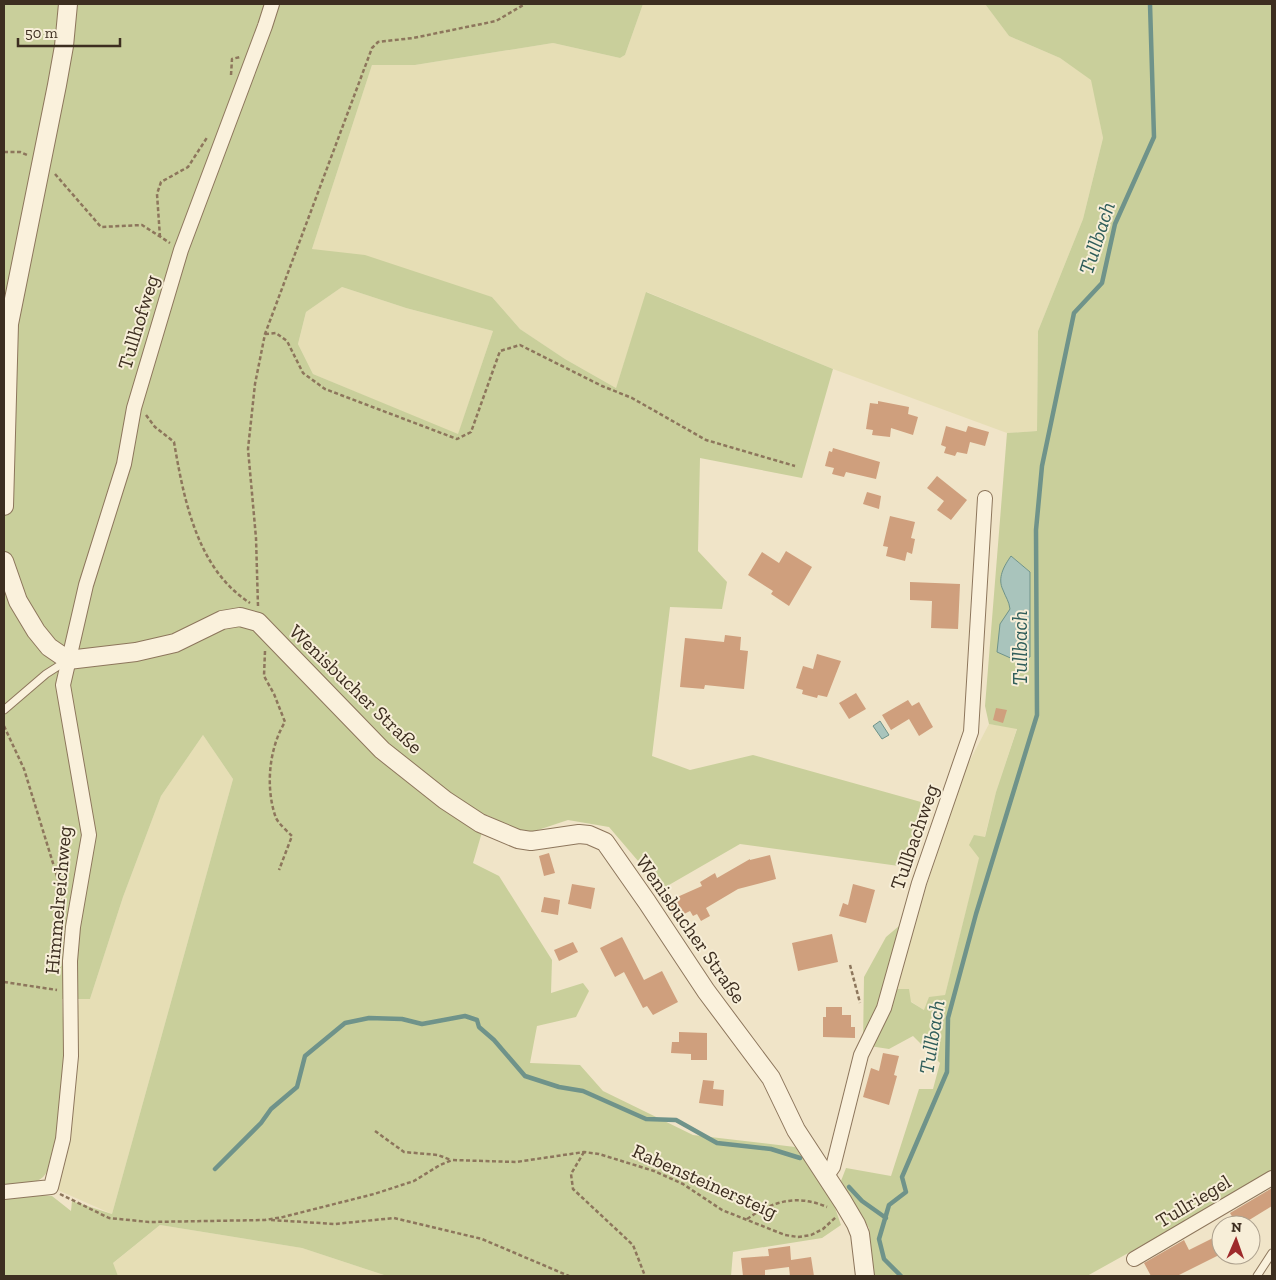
<svg xmlns="http://www.w3.org/2000/svg" width="1276" height="1280" viewBox="0 0 1276 1280" font-family="'Zilla Slab',serif">
  <style>
    .farmland { fill: #e6deb5 }
    .green { fill: #c9cf9b; fill-rule: evenodd }
    .water { fill: #a9c4bc; stroke: #6f938a }
    .lines { fill: none; stroke-linecap: round; stroke-linejoin: round }
    .stream { stroke: #6f938a; stroke-width: 4.5 }
    .building { fill: #cf9f7d }
    .service-casing { stroke: #8d765c; stroke-width: 9 }
    .minor-casing { stroke: #8d765c; stroke-width: 16 }
    .tertiary-casing { stroke: #8d765c; stroke-width: 20 }
    .path { stroke: #8d765c; stroke-width: 2.5; stroke-dasharray: 4 2.5; stroke-linecap: butt }
    .service { stroke: #faf1dc; stroke-width: 7 }
    .minor { stroke: #faf1dc; stroke-width: 14 }
    .tertiary { stroke: #faf1dc; stroke-width: 18 }
    .labels { text-anchor: middle; stroke-width: 4; stroke-linejoin: round; paint-order: stroke }
    .street-label { font-size: 20px; fill: #3d2e20; stroke: #f7eed8 }
    .water-label { font-size: 21px; font-style: italic; fill: #2f5d5a; stroke: #f7eed8 }
  </style>
  <rect width="100%" height="100%" fill="#f0e4c8"/>
  <!-- farmland -->
  <g class="farmland">
    <polygon points="643,4 985,4 1009,36 1060,58 1092,80 1103,138 1083,219 1038,331 1037,431 1007,433 833,369 647,292 616,388 565,359 520,329 492,297 312,249 372,65 415,65 553,43 620,58 625,55"/>
    <polygon points="342,287 406,308 493,331 458,435 313,374 298,344 306,312"/>
    <polygon points="989,724 1017,728 996,792 945,995 924,1010 892,989 965,770"/>
    <polygon points="203,735 233,779 112,1214 51,1187 79,999 90,999 123,897 161,796"/>
    <polygon points="160,1225 302,1248 387,1276 118,1276 112,1264"/>
  </g>
  <!-- green -->
  <g class="green">
    <path d="M 4,4 L 643,4 L 625,55 L 620,58 L 553,43 L 415,65 L 372,65 L 312,249 L 365,255 L 492,297 L 520,329 L 565,359 L 616,388 L 646,292 L 833,369 L 802,478 L 700,458 L 698,551 L 727,582 L 722,609 L 670,607 L 652,756 L 690,770 L 753,755 L 921,802 L 906,867 L 740,844 L 662,889 L 609,827 L 568,820 L 526,834 L 487,815 L 473,863 L 499,876 L 552,960 L 551,993 L 583,983 L 589,991 L 576,1017 L 537,1026 L 530,1063 L 580,1065 L 603,1091 L 693,1135 L 795,1147 L 832,1199 L 841,1225 L 822,1238 L 733,1252 L 731,1276 L 387,1276 L 302,1248 L 160,1225 L 113,1263 L 118,1276 L 4,1276 L 4,1199 L 27,1194 L 52,1196 L 71,1211 L 72,1201 L 112,1214 L 233,779 L 203,735 L 161,796 L 123,897 L 90,999 L 62,999 C 64,1038 70,1147 44,1176 C 35,1186 16,1185 4,1187 ZM 342,287 L 406,308 L 493,331 L 458,434 L 313,374 L 298,344 L 306,312 Z"/>
    <path d="M 985,4 L 1272,4 L 1272,1173 L 1087,1276 L 873,1276 L 869,1228 L 841,1181 L 846,1168 L 891,1176 L 919,1089 L 933,1089 L 940,1063 L 913,1036 L 889,1049 L 863,1045 L 864,977 L 886,937 L 918,910 L 893,989 L 909,989 L 911,1002 L 924,1010 L 929,997 L 945,995 L 979,858 L 969,845 L 974,835 L 985,837 L 996,792 L 1017,729 L 989,724 L 985,706 L 1007,433 L 1037,431 L 1038,331 L 1083,219 L 1103,138 L 1091,80 L 1060,58 L 1009,36 ZM 1011,556 L 1030,572 L 1030,656 L 1000,625 L 1011,609 Z"/>
  </g>
  <!-- water -->
  <g class="water">
    <path d="M 1011,556 L 1030,572 L 1030,657 L 1015,660 L 997,652 L 1000,624 L 1010,609 C 1009,601 1006,598 1003,590 C 997,578 1004,566 1011,556 Z"/>
    <polygon points="880,721 889,735 882,739 873,726"/>
  </g>
  <g class="lines">
    <!-- stream -->
    <g class="stream">
      <polyline points="215,1169 261,1123 271,1109 297,1087 305,1056 345,1023 369,1018 402,1019 422,1024 465,1016 477,1020 479,1027 494,1040 525,1076 559,1087 583,1091 646,1119 676,1120 717,1143 771,1149 800,1158"/>
      <polyline points="849,1187 862,1201 886,1218"/>
      <polyline points="901,1276 884,1259 879,1239 889,1205 906,1192 902,1177 947,1072 948,1018 976,914 1037,715 1036,530 1042,466 1074,313 1102,283 1115,224 1154,137 1150,4"/>
    </g>
  </g>
  <!-- building -->
  <g class="building">
    <polygon points="878,401 909,407 908,414 918,417 913,435 891,428 890,437 872,435 873,430 866,429 870,403 878,404"/>
    <polygon points="946,426 966,432 968,426 989,432 985,446 970,442 967,454 957,452 955,456 944,453 946,447 941,445"/>
    <polygon points="833,448 880,462 876,479 846,472 844,477 832,474 834,468 825,466 829,451 832,452"/>
    <polygon points="937,476 967,500 951,520 937,510 944,501 927,488"/>
    <polygon points="867,492 881,496 879,509 863,504"/>
    <polygon points="890,516 915,522 911,538 915,539 912,554 907,552 905,561 886,556 888,547 883,546"/>
    <polygon points="786,551 812,567 789,606 771,594 773,591 748,575 762,552 779,563"/>
    <polygon points="910,582 960,584 958,629 931,628 932,601 910,600"/>
    <polygon points="725,635 741,637 740,650 748,651 744,689 705,685 704,689 680,687 685,638 724,642"/>
    <polygon points="817,654 841,661 827,697 818,695 817,698 802,694 803,690 796,688 803,666 813,669"/>
    <polygon points="856,693 866,709 849,719 839,703"/>
    <polygon points="908,700 912,706 919,702 933,727 919,736 909,719 891,730 882,715"/>
    <polygon points="996,708 1007,710 1003,723 993,720"/>
    <polygon points="549,853 555,873 544,876 539,856"/>
    <polygon points="770,855 776,879 738,889 706,908 710,916 701,921 697,914 693,916 690,911 674,919 666,902 702,886 700,882 715,873 717,878 750,859 750,860"/>
    <polygon points="572,884 595,888 591,909 568,904"/>
    <polygon points="853,884 875,890 866,923 839,916 843,903 848,905"/>
    <polygon points="544,897 560,900 558,915 541,912"/>
    <polygon points="832,934 838,962 798,971 792,943"/>
    <polygon points="622,937 644,980 662,971 678,1002 653,1015 647,1006 643,1008 624,972 615,977 600,948"/>
    <polygon points="573,942 578,952 559,961 554,950"/>
    <polygon points="826,1007 842,1007 842,1015 851,1015 851,1027 855,1027 855,1038 823,1037 823,1017 826,1017"/>
    <polygon points="679,1032 707,1033 707,1060 691,1060 691,1054 671,1053 672,1042 679,1042"/>
    <polygon points="883,1053 899,1056 894,1075 897,1076 889,1105 863,1097 871,1068 879,1071"/>
    <polygon points="703,1080 714,1081 713,1089 724,1090 723,1106 699,1103"/>
    <polygon points="1272,1188 1272,1206 1241,1225 1237,1225 1230,1213"/>
    <polygon points="1221,1234 1221,1254 1177,1276 1151,1276 1144,1263 1184,1240 1189,1250"/>
    <polygon points="790,1246 791,1260 811,1257 814,1276 790,1276 789,1267 765,1270 765,1276 743,1276 741,1258 769,1256 768,1249"/>
  </g>
  <g class="lines">
    <!-- service casing -->
    <g class="service-casing">
      <g id="service">
        <polyline points="4,710 46,674 68,660"/>
        <polyline points="1257,1276 1272,1253"/>
      </g>
    </g>
    <!-- minor casing -->
    <g class="minor-casing">
      <g id="minor">
        <polyline points="826,1177 833,1167 861,1055 884,1008 919,883 971,732 985,498"/>
        <polyline points="4,1192 51,1187 63,1139 71,1056 70,961 73,927 89,835 63,685 86,585 124,464 134,408 181,250 265,26 272,4"/>
        <polyline points="1134,1259 1272,1178"/>
      </g>
    </g>
    <!-- tertiary casing -->
    <g class="tertiary-casing">
      <g id="tertiary">
        <polyline points="4,506 9,324 57,85 64,46 68,4"/>
        <polyline points="4,561 18,601 36,631 49,647 68,660 136,652 175,643 222,620 240,617 258,622 382,750 445,800 480,823 518,839 531,841 579,834 589,835 605,842 647,902 706,991 771,1078 796,1130 843,1202 856,1224 860,1234 865,1276"/>
      </g>
    </g>
    <!-- path -->
    <g class="path">
      <polyline points="231,75 232,59 240,57"/>
      <polyline points="4,152 20,152 27,155"/>
      <polyline points="55,174 101,227 142,225 170,243"/>
      <polyline points="160,237 157,194 161,182 188,167 208,136"/>
      <polyline points="265,334 276,333 287,341 303,373 325,389 457,439 471,432 500,351 520,345 602,386 632,398 706,440 795,466"/>
      <path d="M 146,415 L 155,427 L 174,442 C 184,500 197,569 250,603"/>
      <polyline points="258,606 256,538 248,449 255,384 265,334 372,48 378,42 413,38 496,21 525,4"/>
      <path d="M 265,651 L 264,676 L 274,694 L 285,722 C 269,748 265,788 276,818 C 279,824 287,831 292,836 L 279,870"/>
      <polyline points="4,726 24,769 64,899"/>
      <polyline points="850,965 860,1003"/>
      <polyline points="4,982 57,990"/>
      <polyline points="375,1131 404,1152 438,1155 451,1160"/>
      <polyline points="584,1152 571,1174 573,1189 633,1245 645,1276"/>
      <polyline points="60,1194 109,1218 149,1222 265,1220 283,1217 374,1194 414,1181 440,1165 452,1160 516,1162 584,1152 599,1154 654,1171 683,1184 722,1210 785,1235 798,1237 811,1235 823,1229 836,1217"/>
      <path d="M 747,1219 C 773,1201 797,1194 827,1207"/>
      <polyline points="271,1220 335,1224 394,1218 482,1239 569,1276"/>
    </g>
    <!-- service -->
    <use href="#service" class="service"/>
    <!-- minor -->
    <use href="#minor" class="minor"/>
    <!-- tertiary -->
    <use href="#tertiary" class="tertiary"/>
  </g>
  <g class="labels">
    <!-- street labels -->
    <g class="street-label">
      <text transform="translate(138 322) rotate(-73)" y="7">Tullhofweg</text>
      <text transform="translate(356 689) rotate(44)" y="7">Wenisbucher Straße</text>
      <text transform="translate(914 837) rotate(-71)" y="7">Tullbachweg</text>
      <text transform="translate(58 900) rotate(-85)" y="7">Himmelreichweg</text>
      <text transform="translate(691 929) rotate(55)" y="7">Wenisbucher Straße</text>
      <text transform="translate(705 1181) rotate(24)" y="7">Rabensteinersteig</text>
      <text transform="translate(1193 1201) rotate(-31)" y="7">Tullriegel</text>
    </g>
    <!-- water labels -->
    <g class="water-label">
      <text transform="translate(1097 238) rotate(-72)" y="7">Tullbach</text>
      <text transform="translate(1020 648) rotate(-90)" y="7">Tullbach</text>
      <text transform="translate(932 1037) rotate(-81)" y="7">Tullbach</text>
    </g>
  </g>
  <!-- border -->
  <rect width="1276" height="1280" fill="none" stroke="#3d2e20" stroke-width="10"/>
  <!-- north arrow -->
  <g transform="translate(1236 1240) rotate(2)"><circle r="24" fill="#f7eed8" stroke="#ada18e"/>
  <path d="M0-4L9 19L0 12L-9 19Z" fill="#9e2a2b"/>
  <text y="-8" font-size="14" font-weight="bold" text-anchor="middle" fill="#3d2e20">N</text>
  </g>
  <!-- scale -->
  <path d="M18 38v8h102v-8" fill="none" stroke="#3d2e20" stroke-width="2.5"/>
  <text x="25" y="38" font-size="15" fill="#3d2e20" stroke="#f7eed8" stroke-width="4" paint-order="stroke">50 m</text>
</svg>
